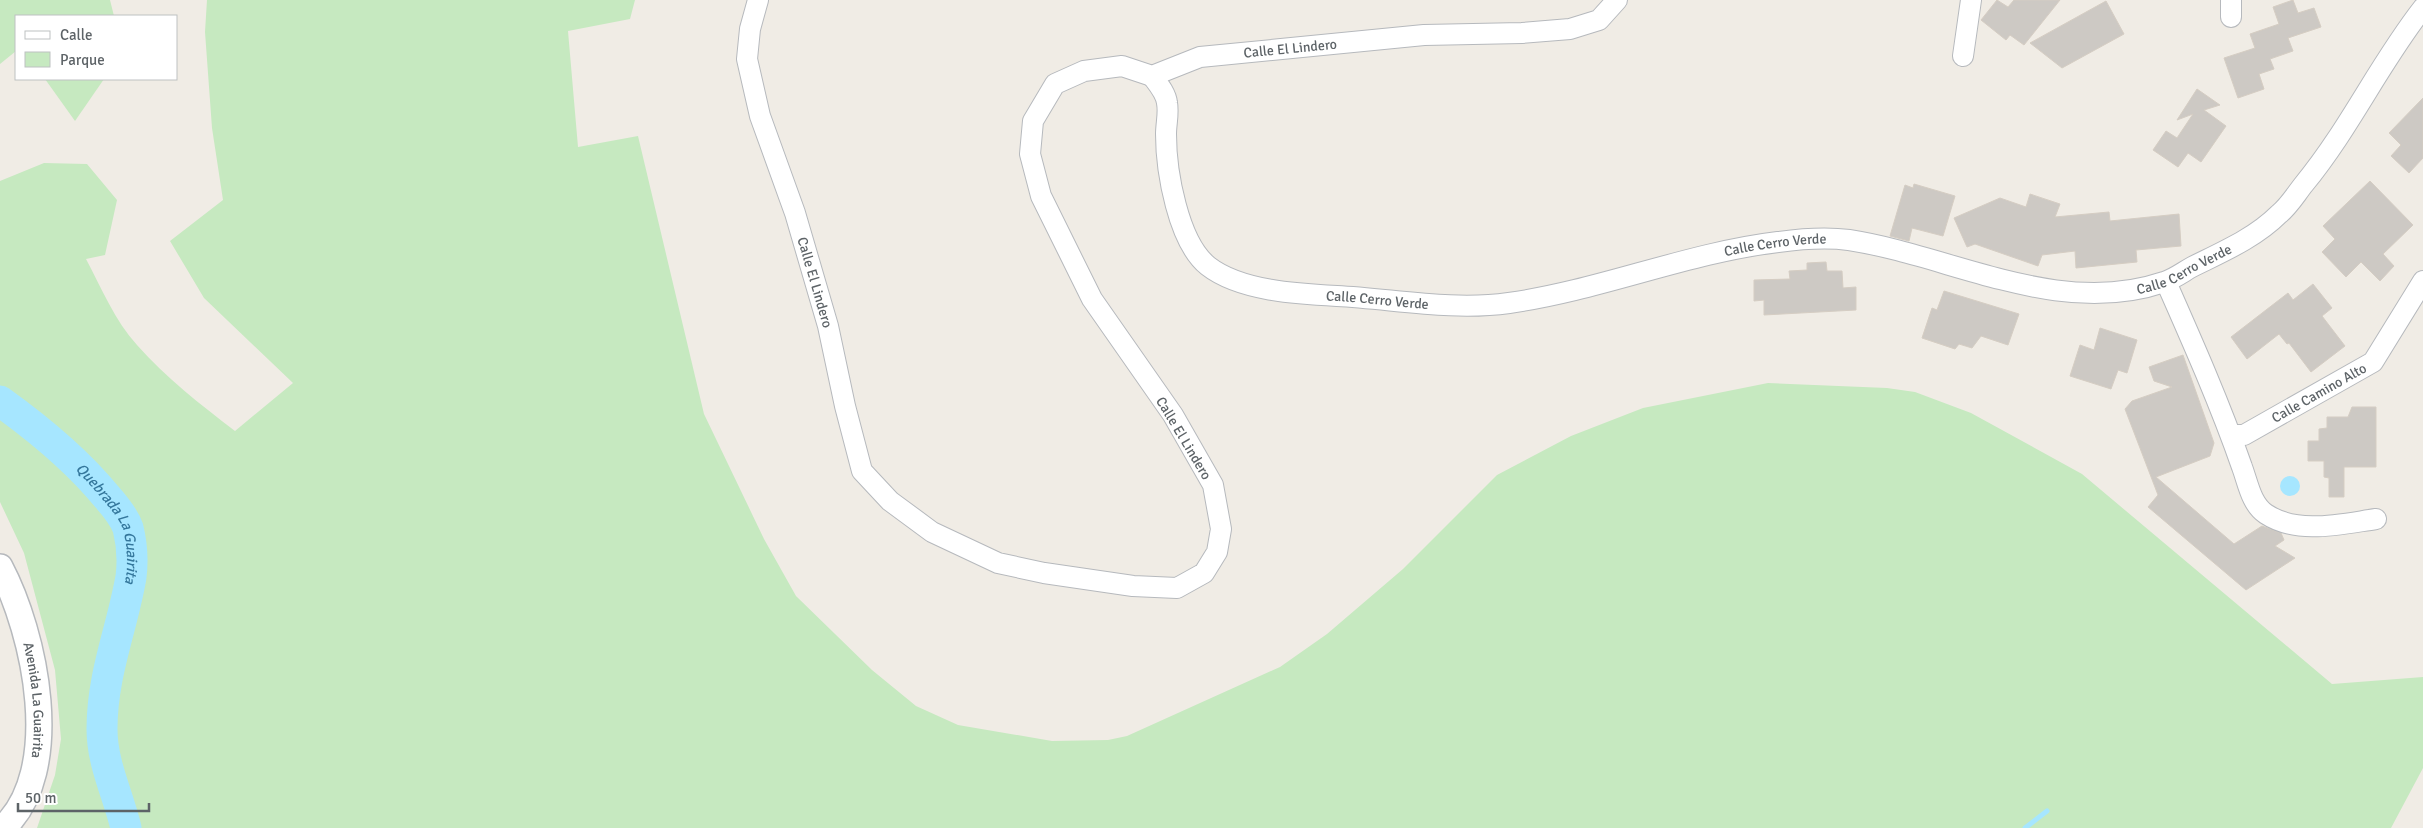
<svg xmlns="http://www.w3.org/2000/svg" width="2423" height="828" viewBox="0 0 2423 828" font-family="Signika,sans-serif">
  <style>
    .green { fill: #c6e9c0 }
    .water { fill: #a6e6ff }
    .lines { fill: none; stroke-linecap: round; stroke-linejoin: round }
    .stream { stroke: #a6e6ff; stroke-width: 5 }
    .river { stroke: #a6e6ff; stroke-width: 31 }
    .building { fill: #cdc9c4; stroke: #d5cdc3 }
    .minor-casing { stroke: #b6b9bd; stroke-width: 22 }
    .tertiary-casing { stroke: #b6b9bd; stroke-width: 28 }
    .minor { stroke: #fff; stroke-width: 20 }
    .tertiary { stroke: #fff; stroke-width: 25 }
    .labels { text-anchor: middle; stroke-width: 4; stroke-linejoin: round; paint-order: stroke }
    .street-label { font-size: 14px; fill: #5d6367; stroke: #fff }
    .water-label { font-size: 15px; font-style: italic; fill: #34779c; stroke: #fff }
  </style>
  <rect width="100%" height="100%" fill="#f0ece5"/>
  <!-- green -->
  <g class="green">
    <polygon points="0,0 110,0 114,16 16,16 16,51 0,64"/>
    <path d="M 207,0 L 635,0 L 630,19 L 568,31 L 578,147 L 638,136 L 704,414 L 764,539 L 796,596 L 872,670 L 916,706 L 958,725 L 1052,741 L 1108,740 L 1127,736 L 1280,667 L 1327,634 L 1403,569 L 1497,475 L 1571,436 L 1643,408 L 1768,383 L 1887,388 L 1915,392 L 1971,413 L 2082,474 L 2332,684 L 2423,677 L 2423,768 L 2391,828 L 37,828 L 55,775 L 61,739 L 55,670 L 24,553 L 0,502 L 0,181 L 44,163 L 87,164 L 117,200 L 105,255 L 86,259 C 101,287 115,321 137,345 C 166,378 200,404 235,431 L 293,383 L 204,298 L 170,241 L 223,200 L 212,128 L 205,32 Z"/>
    <polygon points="45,79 104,79 75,121"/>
  </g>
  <!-- water -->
  <circle class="water" cx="2290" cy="486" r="10"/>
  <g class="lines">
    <!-- stream -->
    <polyline class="stream" points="2025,828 2047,811"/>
    <!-- river -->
    <path class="river" id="s1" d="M 0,401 C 39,429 76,459 107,497 C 115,506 124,517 128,528 C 132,544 133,561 131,577 C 122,629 102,674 102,729 C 102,764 118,794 126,828"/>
  </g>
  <!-- building -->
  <g class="building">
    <polygon points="1997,0 2008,7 2014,0 2060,0 2024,45 2010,35 2006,40 1981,20"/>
    <polygon points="2293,0 2298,13 2314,8 2321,27 2288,38 2293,51 2270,59 2274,69 2259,74 2264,89 2238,98 2224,58 2255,48 2250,34 2279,24 2273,7"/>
    <polygon points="2106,1 2124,34 2062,68 2030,43"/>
    <polygon points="2197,89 2220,105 2204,110 2226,126 2201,162 2188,153 2178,167 2153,150 2166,131 2177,138 2193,114 2177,120"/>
    <polygon points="2423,98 2423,158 2409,173 2391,156 2401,145 2389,133"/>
    <polygon points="2370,181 2413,225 2383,254 2394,266 2380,281 2361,262 2346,277 2322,252 2335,239 2323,226"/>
    <polygon points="1914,184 1955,196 1943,236 1912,228 1909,241 1890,236 1905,185 1913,188"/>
    <polygon points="2030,194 2060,204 2055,217 2109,212 2110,221 2179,214 2181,246 2136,250 2137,262 2076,268 2075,251 2042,255 2038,266 1975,244 1967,247 1954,218 2000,198 2026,207"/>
    <polygon points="1826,262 1827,271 1842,271 1843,288 1856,287 1856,310 1764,315 1764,300 1754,301 1754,280 1790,279 1789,271 1807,270 1807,263"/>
    <polygon points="2313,284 2332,308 2322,316 2345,346 2311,372 2289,343 2287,344 2279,334 2247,359 2231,337 2288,293 2293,300"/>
    <polygon points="1944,291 2019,314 2008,345 1981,336 1972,348 1959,344 1955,349 1922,338 1932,308 1937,310"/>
    <polygon points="2100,328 2137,340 2127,373 2118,370 2111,389 2070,376 2080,345 2094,350"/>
    <polygon points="2183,355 2214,443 2210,456 2156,477 2234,544 2262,526 2281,533 2284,540 2275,546 2295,558 2246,590 2148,507 2158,495 2125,409 2132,401 2172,387 2154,381 2149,367"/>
    <polygon points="2352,407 2376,407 2376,467 2344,467 2344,497 2329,497 2329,478 2324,477 2324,461 2308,461 2308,441 2319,441 2319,429 2327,428 2327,417 2348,417"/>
  </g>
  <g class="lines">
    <!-- minor casing -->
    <g class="minor-casing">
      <g id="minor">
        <path id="s2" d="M 758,0 L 750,29 L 747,59 L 760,116 L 795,213 L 828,326 L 845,406 L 862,471 L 890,501 L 932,532 L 998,563 L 1044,573 L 1133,586 L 1177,588 L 1204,573 L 1217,552 L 1221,529 L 1213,485 L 1173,415 L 1092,299 L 1041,196 L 1030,154 L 1033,121 L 1055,84 L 1084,71 L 1122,66 L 1152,76 L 1200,57 L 1424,35 L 1522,33 L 1570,29 L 1599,20 L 1617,0"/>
        <polyline points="2231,17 2231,0"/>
        <polyline points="1963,56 1971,0"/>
        <path id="s3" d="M 1152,76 C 1158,84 1166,93 1167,103 C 1169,113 1166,124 1166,134 C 1166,171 1178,242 1208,266 C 1240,291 1298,294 1337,296 C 1394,299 1452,311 1509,303 C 1601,290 1687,253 1778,242 C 1800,239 1827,237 1849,240 C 1952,256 2059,318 2164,282 C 2174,279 2183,272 2192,267 C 2222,252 2255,238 2279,214 C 2289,206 2296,194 2304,184 C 2350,128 2379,64 2423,8"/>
        <path d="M 2166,282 C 2193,343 2220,404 2242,467 C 2248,483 2251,504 2266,514 C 2298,535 2341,524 2376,519"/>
        <path id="s4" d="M 2231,435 L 2244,435 L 2373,362 L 2423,281"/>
      </g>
    </g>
    <!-- tertiary casing -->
    <g class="tertiary-casing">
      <g id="tertiary">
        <path id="s5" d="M 0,567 C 35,633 65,771 3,828"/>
      </g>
    </g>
    <!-- minor -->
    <use href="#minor" class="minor"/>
    <!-- tertiary -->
    <use href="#tertiary" class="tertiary"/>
  </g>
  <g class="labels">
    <!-- street labels -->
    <g class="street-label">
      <text dy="5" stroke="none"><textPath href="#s2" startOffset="1660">Calle El Lindero</textPath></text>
      <text dy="5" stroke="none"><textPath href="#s3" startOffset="784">Calle Cerro Verde</textPath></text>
      <text dy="5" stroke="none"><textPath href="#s3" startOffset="1204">Calle Cerro Verde</textPath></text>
      <text dy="5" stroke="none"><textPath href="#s2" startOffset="294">Calle El Lindero</textPath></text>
      <text dy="5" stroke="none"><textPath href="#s3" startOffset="379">Calle Cerro Verde</textPath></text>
      <text dy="5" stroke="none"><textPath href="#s4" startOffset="99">Calle Camino Alto</textPath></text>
      <text transform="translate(1184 438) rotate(59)" y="5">Calle El Lindero</text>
      <text dy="5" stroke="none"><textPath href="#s5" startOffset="139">Avenida La Guairita</textPath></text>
    </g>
    <!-- water labels -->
    <g class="water-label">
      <text dy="5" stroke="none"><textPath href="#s1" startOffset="170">Quebrada La Guairita</textPath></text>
    </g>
  </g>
  <!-- legend -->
  <rect x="15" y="15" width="162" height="65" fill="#ffffff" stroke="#bec1c2"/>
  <rect x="25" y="31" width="25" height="8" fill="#ffffff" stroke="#bec1c2"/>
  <text x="60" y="40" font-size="15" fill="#5d6367">Calle</text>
  <rect x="25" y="52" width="25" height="15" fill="#c6e9c0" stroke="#bec1c2"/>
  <text x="60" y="65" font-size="15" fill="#5d6367">Parque</text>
  <!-- scale -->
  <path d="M18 803v8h131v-8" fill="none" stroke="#5d6367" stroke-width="2.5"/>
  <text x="25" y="803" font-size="15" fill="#5d6367" stroke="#ffffff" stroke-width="4" paint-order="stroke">50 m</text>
</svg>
